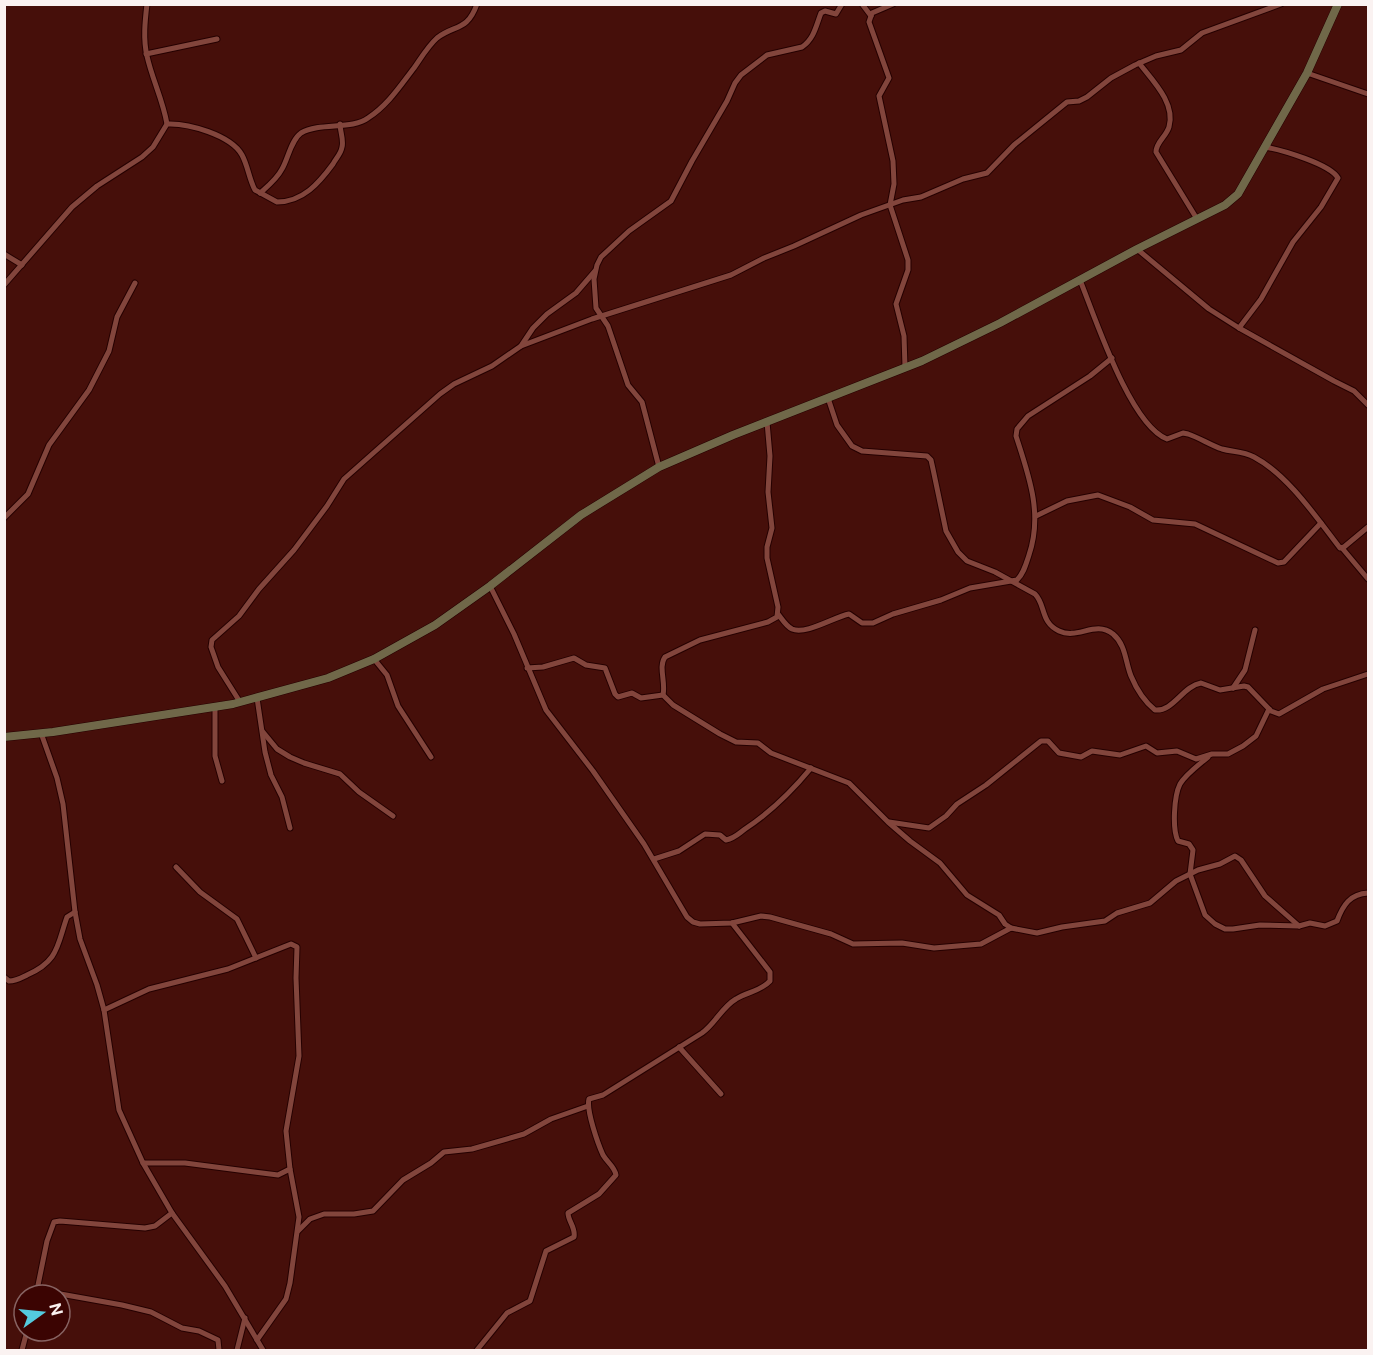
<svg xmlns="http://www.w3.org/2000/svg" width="1373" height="1355" viewBox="0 0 1373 1355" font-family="'Public Sans',sans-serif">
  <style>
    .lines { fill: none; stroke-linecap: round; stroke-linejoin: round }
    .minor-casing { stroke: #250000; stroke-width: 7 }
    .secondary-casing { stroke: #250000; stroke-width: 9 }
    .minor { stroke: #82453c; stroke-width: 5 }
    .secondary { stroke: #706849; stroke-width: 8 }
  </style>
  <rect width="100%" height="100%" fill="#460f0a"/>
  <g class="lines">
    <!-- minor casing -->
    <g class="minor-casing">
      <g id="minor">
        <path d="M 147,4 C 145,21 143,39 147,56 C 152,79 163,100 167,124"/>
        <polyline points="862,4 871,16"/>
        <polyline points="893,4 872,13 869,22 889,78 879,96 893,161 894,184 890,205 908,260 908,270 896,304 904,336 905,367"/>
        <polyline points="146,54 217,39"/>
        <path d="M 1139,63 C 1152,80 1176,103 1169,127 C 1166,137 1156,142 1156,152 L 1197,219"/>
        <polyline points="1307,73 1368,94"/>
        <path d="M 260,193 C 268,186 277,179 282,169 C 288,159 291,140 301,133 C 320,122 352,130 368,118 C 388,105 400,86 414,68 C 421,58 428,46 437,38 C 455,24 467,32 477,4"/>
        <polyline points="1137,249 1209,309 1239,328 1334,381 1354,391 1368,405"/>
        <polyline points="4,254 22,265"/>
        <path d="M 1080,280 C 1095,317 1130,425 1167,439 L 1183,433 L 1188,434 C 1200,438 1210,445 1222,449 C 1233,452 1243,451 1254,457 C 1288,475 1316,517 1340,548 L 1344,547 L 1368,527"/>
        <path d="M 4,285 L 72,207 L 97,186 L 142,157 L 153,147 L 167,124 C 188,123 231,135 242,155 C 248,166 249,179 255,190 L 277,202 C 303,202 319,183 333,164 C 336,158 341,154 342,147 C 344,140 340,131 340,124"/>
        <path d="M 1239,328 L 1261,299 L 1293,242 L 1321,207 L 1338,178 C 1330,164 1282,150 1265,147"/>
        <polyline points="521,346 592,319 731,275 764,258 794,246 861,215 903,200 921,197 963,179 987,173 1014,145 1067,102 1079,101 1087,97 1111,78 1135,65 1156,56 1181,50 1202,33 1281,4"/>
        <path d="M 828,398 L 837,425 L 852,446 L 862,451 L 927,456 L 931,460 L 933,469 L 946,531 L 958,552 L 967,561 L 995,572 L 1035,594 C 1046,605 1040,622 1059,631 C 1078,640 1095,620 1113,634 C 1126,645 1125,661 1131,676 C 1136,688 1145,702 1155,710 C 1173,712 1183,686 1201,683 L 1220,690 L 1244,686 L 1248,687 L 1271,711 L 1279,714 L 1323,689 L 1368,674"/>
        <path d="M 659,467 L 642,402 L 628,385 L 608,326 L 596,308 L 594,279 L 597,265 L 601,257 L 629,231 L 671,201 L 692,161 L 727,101 L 735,83 L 741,75 L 767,55 L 802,47 C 814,39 816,26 821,13 L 825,11 L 836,14 L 842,4"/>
        <polyline points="1036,516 1067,501 1098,495 1130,507 1153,520 1195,524 1278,563 1284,562 1321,523"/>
        <polyline points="4,518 28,494 49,445 89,390 109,351 117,317 135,283"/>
        <polyline points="1342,548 1368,579"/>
        <polyline points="490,586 514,634 546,710 593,771 644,844 687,917 693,922 700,924 732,923 761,916 770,917 831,934 853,944 902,943 934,948 981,944 1011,928 1037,933 1062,927 1105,921 1117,913 1150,903 1176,881 1198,870 1220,864 1235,856 1241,860 1265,896 1299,926"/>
        <path d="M 778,614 C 782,619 786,626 792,629 C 806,635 834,617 849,614 L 862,623 L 873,623 L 893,614 L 941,600 L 970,588 L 1017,580 C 1024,573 1026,564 1029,555 C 1043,514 1029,476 1016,436 L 1017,429 L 1028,416 L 1090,376 L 1112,358"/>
        <polyline points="374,659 387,675 398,706 431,757"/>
        <polyline points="527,668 543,667 574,658 586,665 605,668 615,694 618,697 632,693 641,698 663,695 673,705 720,734 736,742 758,743 771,753 849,783 888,822 910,841 940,863 967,895 999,915 1005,924 1011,928"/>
        <polyline points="1233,688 1245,670 1255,630"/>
        <path d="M 663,695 C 666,682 658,667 665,657 L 700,640 L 768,622 L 777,617 L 778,607 L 767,558 L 767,547 L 772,528 L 768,492 L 770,456 L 767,422"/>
        <polyline points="257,698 265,752 271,775 282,797 290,828"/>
        <polyline points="240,702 218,667 211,647 212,640 239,616 259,589 294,550 327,506 344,479 440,394 454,384 492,366 521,346 533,328 547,314 576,293 595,271"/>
        <polyline points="215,707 215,756 222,781"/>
        <polyline points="263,732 277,749 290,757 304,763 340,774 359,792 393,816"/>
        <polyline points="41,733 57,778 63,804 75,912 80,939 97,985 104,1010 119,1110 143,1163 172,1213 225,1286 263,1350"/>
        <path d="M 1208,757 C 1200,764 1186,774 1180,784 C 1174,796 1172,829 1178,841 L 1189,844 L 1193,850 L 1190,874 L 1205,915 L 1215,924 L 1225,929 L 1233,929 L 1260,925 L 1299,926 L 1310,923 L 1325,926 L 1337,921 C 1343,905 1350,894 1368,893"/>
        <polyline points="889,822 929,828 946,816 957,804 986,785 1041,741 1048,741 1059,753 1081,757 1092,751 1120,755 1146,746 1157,753 1177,751 1196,759 1212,754 1228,754 1243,746 1256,736 1269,709"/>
        <path d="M 654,859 L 679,851 L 705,834 L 720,835 L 726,840 C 735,838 738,834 745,829 C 771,812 792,791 811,768"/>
        <polyline points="176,867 200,892 237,919 256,958"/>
        <path d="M 4,977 L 9,981 C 16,981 21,978 27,975 C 59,961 57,945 67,917 L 75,912"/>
        <polyline points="104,1010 149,989 228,969 291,944 297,947 296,978 299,1056 286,1131 290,1169 299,1217 290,1283 286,1299 257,1340"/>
        <polyline points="679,1047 721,1094"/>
        <polyline points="143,1163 185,1163 278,1175 290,1169"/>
        <polyline points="298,1231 310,1219 324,1214 354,1214 373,1211 403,1180 431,1163 444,1152 472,1149 524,1134 551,1119 588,1106"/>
        <polyline points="38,1290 122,1305 151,1312 182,1328 199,1331 218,1340 219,1350"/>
        <polyline points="36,1295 47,1241 54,1222 60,1221 145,1228 155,1226 172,1213"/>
        <polyline points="22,1350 27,1331"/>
        <polyline points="237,1350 245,1318"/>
        <path d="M 477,1350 L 507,1313 L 530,1301 L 546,1251 L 574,1237 C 576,1228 568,1221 568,1213 L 599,1194 L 616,1175 C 615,1167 607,1162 603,1155 C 598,1144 586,1110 589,1099 L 603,1095 L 702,1033 C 715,1024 722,1007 736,999 C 747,992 761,991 770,981 L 770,972 L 732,923"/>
      </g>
    </g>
    <!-- secondary casing -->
    <g class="secondary-casing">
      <polyline id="secondary" points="4,737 53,732 233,704 328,678 374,659 435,625 490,586 581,515 659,467 733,435 922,361 1000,323 1137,249 1225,205 1238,194 1307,73 1338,4"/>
    </g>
    <!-- minor -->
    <use href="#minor" class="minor"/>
    <!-- secondary -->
    <use href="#secondary" class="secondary"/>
  </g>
  <!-- border -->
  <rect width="1373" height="1355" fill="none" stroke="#faf2f1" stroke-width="12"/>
  <!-- north arrow -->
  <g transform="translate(42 1313) rotate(75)"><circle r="28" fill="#3b0402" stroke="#876362" stroke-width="1.5"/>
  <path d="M0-4.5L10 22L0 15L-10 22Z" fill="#54cadd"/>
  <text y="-9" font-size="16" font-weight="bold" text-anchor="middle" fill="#faf2f1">N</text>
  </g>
</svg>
